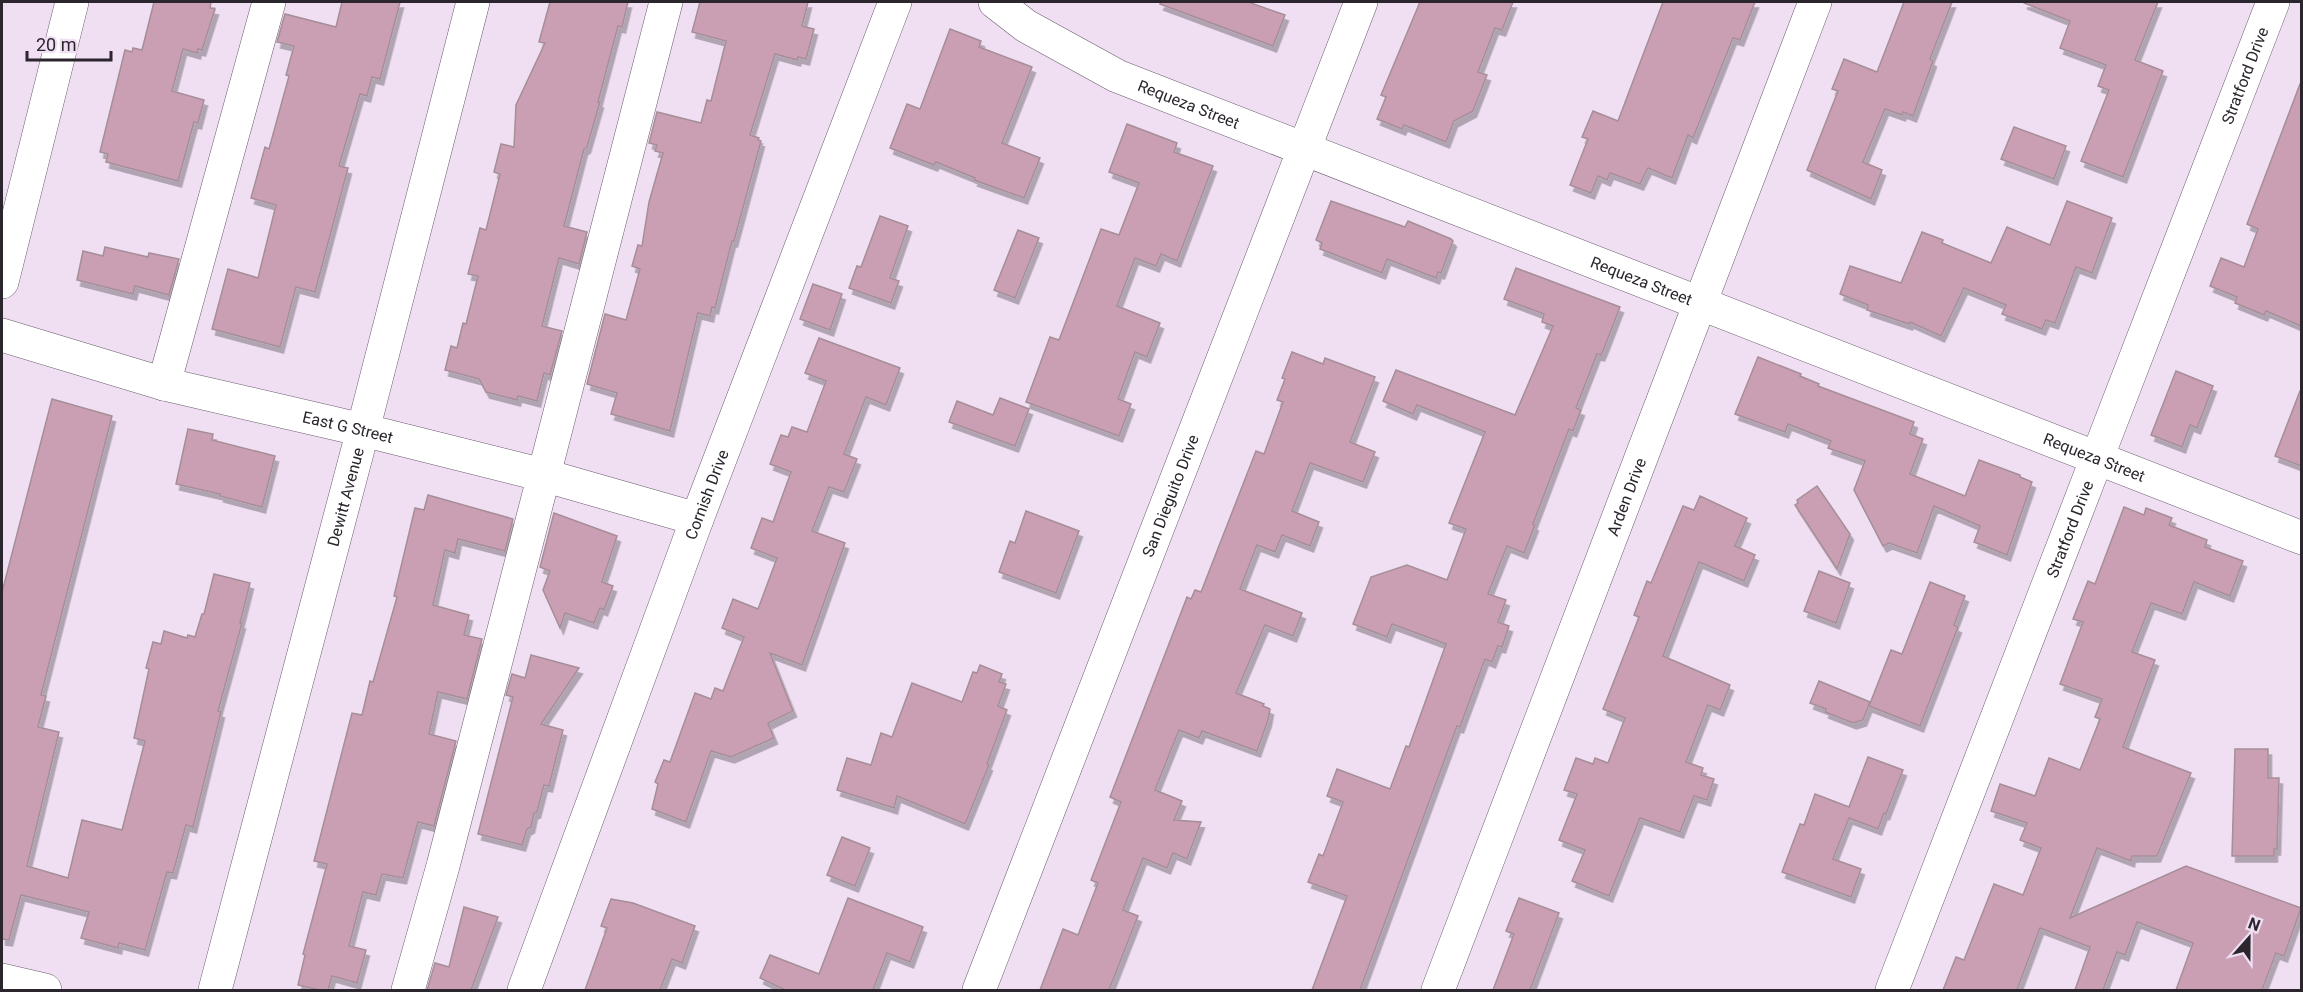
<svg xmlns="http://www.w3.org/2000/svg" width="2303" height="992" viewBox="0 0 2303 992" font-family="Roboto,sans-serif">
  <style>
    .building { fill: #ca9fb3; stroke: #a68e98; stroke-width: 1.5; filter: url(#shadow) }
    .lines { fill: none; stroke-linecap: round; stroke-linejoin: round }
    .minor-casing { stroke: #6a5c6d; stroke-width: 34 }
    .tertiary-casing { stroke: #6a5c6d; stroke-width: 34 }
    .secondary-casing { stroke: #6a5c6d; stroke-width: 34 }
    .minor { stroke: #fff; stroke-width: 33 }
    .tertiary { stroke: #fff; stroke-width: 33 }
    .secondary { stroke: #fff; stroke-width: 33 }
    .labels { text-anchor: middle; stroke-width: 5; stroke-linejoin: round; paint-order: stroke }
    .street-label { font-size: 16px; fill: #2b252d; stroke: #f0dff3 }
  </style>
  <defs>
    <filter id="shadow"><feDropShadow dx="3.5" dy="6" stdDeviation="0" flood-color="#0004"/></filter>
  </defs>
  <rect width="100%" height="100%" fill="#f0dff3"/>
  <!-- building -->
  <g class="building">
    <polygon points="154,2 211,2 210,8 215,9 202,50 198,49 197,53 183,49 172,91 204,100 198,123 194,122 178,181 106,162 108,154 100,152 125,50 132,52 133,48 142,50"/>
    <polygon points="342,2 400,2 380,79 372,77 367,96 360,94 339,166 348,168 315,292 296,287 280,347 212,329 228,269 258,278 276,205 251,198 265,147 269,149 289,76 286,75 294,46 277,42 285,14 336,27"/>
    <polygon points="550,2 628,2 622,27 618,26 598,102 600,102 587,147 584,149 564,226 587,232 579,264 559,258 542,326 562,331 550,375 544,373 537,401 518,396 517,400 486,392 479,379 445,370 451,346 457,348 463,323 466,324 478,276 468,274 480,228 486,230 500,174 494,172 501,144 514,147 516,105 545,43 539,42"/>
    <polygon points="700,2 808,2 802,26 814,29 806,59 798,57 797,60 775,54 750,135 759,138 758,140 761,141 734,241 732,241 715,308 712,307 710,316 698,313 670,431 611,414 617,393 587,384 605,314 626,320 640,269 632,266 638,245 642,246 649,202 663,153 655,151 657,145 649,143 657,112 701,123 707,100 711,101 726,41 692,32"/>
    <polygon points="1161,2 1248,2 1285,15 1273,46 1160,4"/>
    <polygon points="1420,2 1513,2 1502,30 1495,28 1478,72 1487,75 1473,111 1454,121 1446,142 1404,125 1402,129 1377,119 1386,97 1381,95"/>
    <polygon points="1663,2 1755,2 1740,40 1733,38 1693,138 1688,135 1672,178 1648,168 1640,184 1610,173 1607,180 1598,176 1591,193 1570,185 1588,139 1582,137 1593,111 1618,121"/>
    <polygon points="1904,2 1952,2 1930,59 1933,61 1913,116 1903,112 1902,115 1885,109 1863,162 1882,170 1871,199 1807,170 1838,91 1832,89 1844,59 1877,72"/>
    <polygon points="2024,2 2158,2 2135,60 2163,71 2123,177 2081,161 2109,90 2098,86 2106,65 2060,48 2070,21 2024,3"/>
    <polygon points="950,29 981,41 979,47 1032,67 1002,143 1040,158 1024,198 974,180 975,178 936,162 934,165 890,148 907,104 920,109"/>
    <polygon points="2300,84 2301,84 2301,326 2266,311 2264,315 2235,303 2237,297 2210,286 2221,258 2244,267 2258,229 2247,224"/>
    <polygon points="1127,124 1177,143 1174,152 1213,166 1177,261 1161,254 1156,266 1135,258 1117,306 1160,323 1147,357 1135,352 1118,399 1131,404 1119,436 1026,402 1050,337 1059,340 1101,229 1119,235 1139,183 1109,172"/>
    <polygon points="2014,127 2066,146 2054,179 2001,159"/>
    <polygon points="1331,201 1405,227 1408,221 1451,239 1453,241 1441,273 1438,272 1436,278 1387,259 1382,273 1320,249 1322,243 1316,240"/>
    <polygon points="2067,201 2112,218 2092,273 2076,267 2055,323 2046,320 2042,329 2002,314 2006,305 1964,288 1941,336 1910,322 1909,324 1867,310 1868,305 1840,294 1850,266 1901,283 1922,232 1943,240 1942,243 1991,263 2007,227 2050,245"/>
    <polygon points="880,216 908,226 890,278 899,281 891,303 849,288 857,266 861,267"/>
    <polygon points="1018,230 1039,238 1015,298 994,290"/>
    <polygon points="105,247 148,257 149,253 179,259 169,295 135,286 133,294 77,280 83,251 103,256"/>
    <polygon points="1516,268 1620,307 1605,346 1601,355 1597,354 1576,408 1581,410 1573,431 1569,429 1533,524 1535,525 1524,553 1507,546 1488,594 1506,600 1498,622 1509,626 1502,647 1498,646 1492,662 1485,659 1460,727 1457,726 1360,990 1312,990 1347,896 1308,882 1319,854 1323,856 1343,802 1327,796 1337,769 1390,789 1406,746 1409,747 1446,644 1392,624 1387,637 1353,624 1371,577 1407,565 1447,580 1466,529 1449,523 1485,432 1417,405 1413,414 1383,401 1396,370 1515,415 1553,326 1542,322 1544,314 1504,299"/>
    <polygon points="813,284 842,294 830,330 800,319"/>
    <polygon points="819,338 900,368 886,405 866,397 844,454 857,459 844,492 829,487 812,531 845,543 802,665 770,653 793,711 768,723 774,738 731,757 711,751 686,822 652,809 658,784 655,782 664,760 670,762 695,693 711,699 715,688 723,691 744,637 722,628 733,599 758,609 777,558 751,548 762,518 773,522 791,472 770,464 781,435 788,437 792,427 807,432 826,381 805,373"/>
    <polygon points="1292,352 1323,364 1325,358 1375,377 1350,442 1375,452 1363,482 1310,463 1292,511 1319,522 1310,546 1282,535 1275,552 1257,545 1240,589 1302,613 1293,636 1265,625 1236,693 1264,704 1263,706 1270,709 1268,720 1257,751 1202,731 1199,738 1179,730 1155,790 1182,801 1174,820 1201,822 1187,859 1173,853 1167,868 1143,858 1123,910 1138,916 1109,990 1040,990 1063,929 1078,935 1098,883 1091,880 1121,802 1110,797 1187,597 1191,599 1195,590 1201,592 1256,451 1264,454 1283,402 1277,400 1285,379 1282,378"/>
    <polygon points="1758,357 1801,374 1800,376 1819,384 1818,386 1914,422 1910,434 1923,439 1910,474 1965,496 1979,460 2020,475 2020,477 2032,482 2007,555 1974,542 1980,526 1934,506 1917,553 1889,543 1883,546 1854,490 1865,461 1828,448 1831,441 1788,424 1785,432 1735,414"/>
    <polygon points="2176,371 2213,386 2197,428 2190,425 2182,447 2151,435"/>
    <polygon points="2300,391 2301,391 2301,466 2275,456"/>
    <polygon points="1000,398 1029,409 1015,446 949,422 957,401 993,415"/>
    <polygon points="52,399 112,416 41,695 46,696 38,727 59,732 27,866 68,878 82,820 122,830 145,741 134,738 149,669 146,668 153,642 161,644 164,631 187,638 188,635 195,637 202,614 204,614 214,574 250,583 240,623 242,623 218,711 221,712 193,827 186,825 173,873 167,872 145,950 119,943 118,948 81,938 89,912 21,895 9,940 2,939 2,592"/>
    <polygon points="188,429 213,434 212,440 275,456 262,507 220,496 220,494 176,484"/>
    <polygon points="1817,486 1850,534 1837,569 1795,505 1798,503 1797,500"/>
    <polygon points="428,495 513,519 505,551 458,539 455,553 445,550 433,605 469,615 464,635 482,639 467,699 438,692 429,734 456,741 434,826 418,822 403,878 382,874 376,895 363,892 349,946 366,950 357,983 332,976 328,990 320,990 298,985 305,955 303,954 327,864 314,861 352,713 362,715 370,681 373,682 397,597 394,596 415,508 424,510"/>
    <polygon points="1700,496 1747,518 1735,546 1755,555 1744,581 1699,562 1663,656 1730,685 1720,710 1708,705 1686,762 1703,768 1701,775 1714,779 1707,800 1694,796 1680,832 1640,818 1609,896 1572,881 1585,850 1559,840 1577,794 1564,790 1576,758 1593,764 1595,758 1608,763 1625,718 1603,709 1639,617 1634,615 1647,581 1651,583 1683,506 1694,510"/>
    <polygon points="2124,507 2144,515 2146,508 2172,518 2169,525 2207,540 2205,547 2243,561 2230,596 2194,582 2182,614 2151,603 2132,652 2155,660 2123,747 2191,773 2157,856 2132,856 2131,861 2097,848 2070,918 2186,866 2301,908 2284,956 2276,953 2262,990 2176,990 2193,943 2137,922 2125,955 2117,952 2103,990 2075,990 2090,947 2040,928 2017,990 1943,990 1956,957 1964,960 1994,884 2023,895 2041,848 2020,840 2027,823 1991,811 2000,784 2035,796 2049,758 2080,770 2100,719 2095,717 2102,699 2060,684 2083,622 2073,619 2088,581 2095,584"/>
    <polygon points="1026,511 1079,531 1056,593 999,572 1010,541 1015,543"/>
    <polygon points="554,513 617,536 602,582 613,586 604,610 600,608 594,623 565,613 560,628 543,590 550,571 540,567"/>
    <polygon points="1819,571 1850,583 1836,623 1804,611"/>
    <polygon points="1930,582 1965,596 1954,625 1958,627 1920,726 1869,706 1891,650 1902,654"/>
    <polygon points="531,655 579,668 541,724 563,730 549,786 544,785 537,812 534,813 531,827 527,829 522,845 478,834 513,697 506,695 512,674 525,678"/>
    <polygon points="980,665 1002,674 999,682 1006,684 998,706 1007,710 987,764 989,765 965,824 897,796 894,808 837,790 847,758 871,765 881,733 892,737 912,683 962,702 973,672 977,673"/>
    <polygon points="1819,681 1870,702 1863,720 1853,723 1825,712 1826,709 1810,703"/>
    <polygon points="2235,749 2268,749 2268,778 2279,778 2277,849 2274,849 2274,856 2232,856"/>
    <polygon points="1868,757 1903,770 1886,814 1884,813 1878,829 1849,818 1833,859 1861,869 1851,897 1782,872 1800,824 1804,825 1815,794 1849,807"/>
    <polygon points="842,837 870,848 855,886 827,875"/>
    <polygon points="848,898 923,927 910,962 887,953 873,990 785,990 760,978 770,955 819,974"/>
    <polygon points="1519,898 1559,913 1530,990 1493,990 1514,934 1506,931"/>
    <polygon points="611,899 633,903 695,926 682,963 672,959 660,990 585,990 607,928 601,926"/>
    <polygon points="464,907 498,917 471,990 427,990 435,963 449,967"/>
  </g>
  <g class="lines">
    <!-- minor casing -->
    <g class="minor-casing">
      <g id="minor">
        <path id="s1" d="M 2,335 L 164,384 L 363,430 L 543,475 L 697,519"/>
        <polyline points="164,384 269,2"/>
        <path id="s2" d="M 215,990 L 363,430 L 473,2"/>
        <polyline points="408,990 443,866 666,2"/>
        <path id="s3" d="M 979,990 L 1361,2"/>
        <path id="s4" d="M 1438,990 L 1815,2"/>
        <path id="s5" d="M 1892,990 L 2097,458"/>
      </g>
    </g>
    <!-- tertiary casing -->
    <g class="tertiary-casing">
      <g id="tertiary">
        <path id="s6" d="M 995,2 L 1026,26 L 1117,76 L 2302,538"/>
        <path id="s7" d="M 2097,458 L 2273,2"/>
        <polyline points="2,980 45,990"/>
        <path id="s8" d="M 524,990 L 697,519 L 895,2"/>
      </g>
    </g>
    <!-- secondary casing -->
    <g class="secondary-casing">
      <polyline id="secondary" points="2,282 72,2"/>
    </g>
    <!-- minor -->
    <use href="#minor" class="minor"/>
    <!-- tertiary -->
    <use href="#tertiary" class="tertiary"/>
    <!-- secondary -->
    <use href="#secondary" class="secondary"/>
  </g>
  <g class="labels">
    <!-- street labels -->
    <g class="street-label">
      <text dy="6" stroke="none"><textPath href="#s7" startOffset="410">Stratford Drive</textPath></text>
      <text dy="6" stroke="none"><textPath href="#s6" startOffset="220">Requeza Street</textPath></text>
      <text dy="6" stroke="none"><textPath href="#s6" startOffset="706">Requeza Street</textPath></text>
      <text dy="6" stroke="none"><textPath href="#s1" startOffset="358">East G Street</textPath></text>
      <text dy="6" stroke="none"><textPath href="#s6" startOffset="1192">Requeza Street</textPath></text>
      <text dy="6" stroke="none"><textPath href="#s8" startOffset="528">Cornish Drive</textPath></text>
      <text dy="6" stroke="none"><textPath href="#s3" startOffset="530">San Dieguito Drive</textPath></text>
      <text dy="6" stroke="none"><textPath href="#s4" startOffset="528">Arden Drive</textPath></text>
      <text dy="6" stroke="none"><textPath href="#s2" startOffset="510">Dewitt Avenue</textPath></text>
      <text dy="6" stroke="none"><textPath href="#s5" startOffset="494">Stratford Drive</textPath></text>
    </g>
  </g>
  <!-- border -->
  <rect width="2303" height="992" fill="none" stroke="#2b252d" stroke-width="6"/>
  <!-- north arrow -->
  <g transform="translate(2249 938) rotate(21)" stroke="#f0dff3" stroke-width="4.5" paint-order="stroke">
  <path d="M0-4.5L10 22L0 15L-10 22Z" fill="#2b252d"/>
  <text y="-9" font-size="16" font-weight="bold" text-anchor="middle" fill="#2b252d">N</text>
  </g>
  <!-- scale -->
  <path d="M27 51v9h84v-9" fill="none" stroke="#2b252d" stroke-width="3"/>
  <text x="36" y="51" font-size="18" fill="#2b252d" stroke="#f0dff3" stroke-width="4.5" paint-order="stroke">20 m</text>
</svg>
